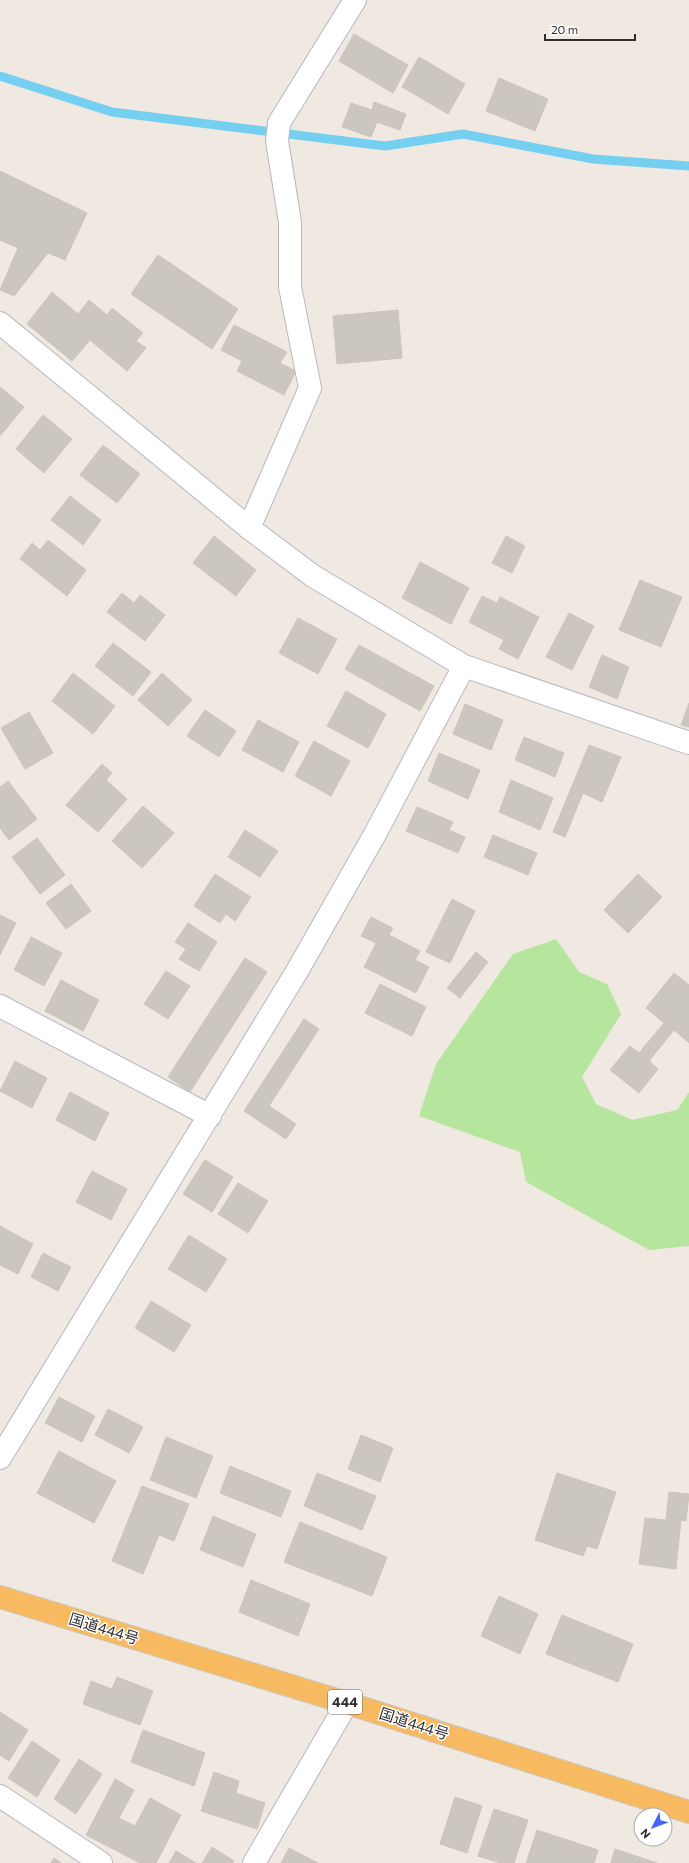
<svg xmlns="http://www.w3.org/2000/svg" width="689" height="1863" viewBox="0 0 689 1863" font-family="Commissioner,'Noto Sans JP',sans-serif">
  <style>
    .green { fill: #b6e59e }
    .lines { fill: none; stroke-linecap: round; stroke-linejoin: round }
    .stream { stroke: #75cff0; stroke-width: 9 }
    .building { fill: #cbc7bf; stroke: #cbc5ba }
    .minor-casing { stroke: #b4b7c1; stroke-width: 24 }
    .trunk-casing { stroke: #c9c9c9; stroke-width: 24 }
    .minor { stroke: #fff; stroke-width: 22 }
    .trunk { stroke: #f8ba60; stroke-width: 22 }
    .labels { text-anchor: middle; stroke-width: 3; stroke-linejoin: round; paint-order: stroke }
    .shield { fill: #fff; stroke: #6d6d6d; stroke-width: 1 }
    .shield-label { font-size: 14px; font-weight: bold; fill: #2e2e2e }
    .street-label { font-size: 15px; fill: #2e2e2e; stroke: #fff }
  </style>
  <rect width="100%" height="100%" fill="#efe9e1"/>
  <!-- green -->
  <polygon class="green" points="556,939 579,972 607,984 621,1014 582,1077 596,1104 632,1120 677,1110 689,1092 689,1246 649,1250 526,1182 520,1152 419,1116 436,1064 513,954"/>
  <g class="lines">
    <!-- stream -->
    <polyline class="stream" points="0,76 112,112 385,146 463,134 593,159 689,166"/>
  </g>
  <!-- building -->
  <g class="building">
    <polygon points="354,34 408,65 393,93 339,61"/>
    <polygon points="419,57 465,84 448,114 402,87"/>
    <polygon points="499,78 548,99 535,131 486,111"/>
    <polygon points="374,102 406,114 400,130 377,122 371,137 342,127 351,103 372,110"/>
    <polygon points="0,171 87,213 65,260 48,253 14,296 0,290 18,248 0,240"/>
    <polygon points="158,255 238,309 212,349 131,294"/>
    <polygon points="52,292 78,314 89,300 107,315 112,308 143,333 136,341 146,348 127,371 90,340 72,361 27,324"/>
    <polygon points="398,310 402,358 337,364 333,316"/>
    <polygon points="234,325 287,352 280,363 296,371 284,395 237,371 242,361 221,350"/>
    <polygon points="0,387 24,407 0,436"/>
    <polygon points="43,415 72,439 44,473 16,449"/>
    <polygon points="103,445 140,474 117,503 80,475"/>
    <polygon points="70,496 101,520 83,545 51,520"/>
    <polygon points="214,536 256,570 236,596 193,563"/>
    <polygon points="506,536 525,546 512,573 492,563"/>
    <polygon points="48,540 86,570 67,596 20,559 32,543 40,550"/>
    <polygon points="420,562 469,588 451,624 402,598"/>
    <polygon points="640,580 682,597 661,647 619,630"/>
    <polygon points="122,593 134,603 140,595 165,615 145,641 107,612"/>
    <polygon points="482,596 497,603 500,597 539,617 518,659 499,649 504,640 469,622"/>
    <polygon points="569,613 594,626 572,670 546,657"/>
    <polygon points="298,618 337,639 318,674 279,653"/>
    <polygon points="113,643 151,672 133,696 95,666"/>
    <polygon points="359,645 434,686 420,711 345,669"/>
    <polygon points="602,655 629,667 617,699 589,687"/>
    <polygon points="73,673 115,706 93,734 52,701"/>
    <polygon points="162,673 192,700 168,726 138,700"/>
    <polygon points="346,691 386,714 368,748 327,726"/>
    <polygon points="689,703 689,727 681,725"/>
    <polygon points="465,704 503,720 491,750 453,734"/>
    <polygon points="205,710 236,731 219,757 187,736"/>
    <polygon points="29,712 53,753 25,769 1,728"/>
    <polygon points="258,720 299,742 283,772 242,750"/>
    <polygon points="524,737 564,753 555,777 515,760"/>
    <polygon points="314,741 350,761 331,796 295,776"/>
    <polygon points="589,745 621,757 602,802 583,793 565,837 553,832"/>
    <polygon points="439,753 480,770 468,799 428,781"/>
    <polygon points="102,764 112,773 106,780 127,799 98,832 66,805"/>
    <polygon points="511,780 553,798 540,830 499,812"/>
    <polygon points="8,781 37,819 9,840 0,828 0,787"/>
    <polygon points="143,806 174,833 142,868 112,841"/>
    <polygon points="417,807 453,822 449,830 465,837 458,853 406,831"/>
    <polygon points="245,830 278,851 260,877 228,857"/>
    <polygon points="493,835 537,853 528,875 484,857"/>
    <polygon points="37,838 65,875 40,894 12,857"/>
    <polygon points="215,874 251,897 235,921 226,914 220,923 194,906"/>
    <polygon points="638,874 662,897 628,933 604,910"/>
    <polygon points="71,884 91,911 66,929 46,903"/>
    <polygon points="452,899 475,911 450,963 426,952"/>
    <polygon points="0,915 16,923 0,955"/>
    <polygon points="371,917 393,928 389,935 420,951 415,960 429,967 416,993 364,967 376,943 361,936"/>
    <polygon points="188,923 217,942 199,971 179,959 186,949 175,942"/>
    <polygon points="31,937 62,953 44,986 14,970"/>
    <polygon points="476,952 488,962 460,998 447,988"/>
    <polygon points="245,958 267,972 190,1092 168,1077"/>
    <polygon points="166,971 190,986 168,1019 144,1004"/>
    <polygon points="674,973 689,985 689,1043 674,1030 649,1061 658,1069 639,1093 610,1070 630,1046 639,1053 664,1023 646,1008"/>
    <polygon points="61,980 99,1000 83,1031 45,1011"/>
    <polygon points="380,984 426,1007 412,1036 365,1013"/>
    <polygon points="304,1019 319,1029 269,1106 296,1124 286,1139 244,1111"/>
    <polygon points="15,1061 47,1078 32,1108 0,1091"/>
    <polygon points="70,1092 109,1113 95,1141 56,1120"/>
    <polygon points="205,1160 233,1177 212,1212 183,1194"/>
    <polygon points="92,1171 127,1189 111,1220 76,1202"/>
    <polygon points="238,1183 268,1201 248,1233 218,1214"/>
    <polygon points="0,1226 33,1244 18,1274 0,1265"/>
    <polygon points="189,1235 227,1259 206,1292 168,1269"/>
    <polygon points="43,1253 71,1267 58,1291 31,1277"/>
    <polygon points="151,1301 191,1325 174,1352 135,1328"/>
    <polygon points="59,1397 95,1416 82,1442 45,1423"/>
    <polygon points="108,1409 143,1427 129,1453 95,1435"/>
    <polygon points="361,1435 393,1448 380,1482 348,1469"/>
    <polygon points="166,1437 213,1456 196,1498 150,1480"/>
    <polygon points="59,1451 116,1481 94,1523 37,1493"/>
    <polygon points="230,1466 291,1491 281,1517 220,1493"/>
    <polygon points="317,1473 376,1496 362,1530 304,1506"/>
    <polygon points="557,1473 616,1492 597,1549 587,1546 583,1556 535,1540"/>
    <polygon points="142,1486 189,1504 174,1541 159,1535 143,1574 112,1561"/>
    <polygon points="669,1492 689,1494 686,1521 681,1520 676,1569 639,1564 645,1518 666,1520"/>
    <polygon points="213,1516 256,1534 243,1567 200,1550"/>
    <polygon points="300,1522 387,1557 372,1596 284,1562"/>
    <polygon points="251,1580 310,1604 298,1636 239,1612"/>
    <polygon points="499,1596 538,1614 520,1654 481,1636"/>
    <polygon points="562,1615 633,1644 618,1682 546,1654"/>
    <polygon points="117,1677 153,1691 140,1725 83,1704 91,1681 112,1689"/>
    <polygon points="0,1712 28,1730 9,1761 0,1755"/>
    <polygon points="143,1730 205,1753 194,1786 131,1762"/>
    <polygon points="32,1741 60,1760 37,1797 8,1778"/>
    <polygon points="79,1759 102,1774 76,1814 54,1799"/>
    <polygon points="214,1772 239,1781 236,1793 265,1803 257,1829 201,1811"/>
    <polygon points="115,1779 134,1790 119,1818 135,1826 150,1798 181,1815 156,1863 140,1863 86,1835"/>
    <polygon points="455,1797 482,1806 467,1853 440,1844"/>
    <polygon points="494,1809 528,1820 514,1863 500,1863 478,1856"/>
    <polygon points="537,1830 598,1850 594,1863 526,1863"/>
    <polygon points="212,1847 234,1861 232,1863 202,1863"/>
    <polygon points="289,1848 318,1863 281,1863"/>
    <polygon points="615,1849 657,1863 611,1863"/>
    <polygon points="176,1851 196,1863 169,1863"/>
    <polygon points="54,1858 61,1863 51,1863"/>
  </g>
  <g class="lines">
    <!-- minor casing -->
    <g class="minor-casing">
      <g id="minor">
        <polyline points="0,323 249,528 313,576 464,666 689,743"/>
        <polyline points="249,528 310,388 290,287 290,222 277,141 279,123 355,0"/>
        <polyline points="0,1006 210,1116"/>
        <polyline points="0,1458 296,973 374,836 464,666"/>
        <polyline points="0,1796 101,1863"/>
        <polyline points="254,1863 347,1703"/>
      </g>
    </g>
    <!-- trunk casing -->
    <g class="trunk-casing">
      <polyline id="trunk" points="0,1597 347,1703 689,1812"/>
    </g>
    <!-- minor -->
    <use href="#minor" class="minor"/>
    <!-- trunk -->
    <use href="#trunk" class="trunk"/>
  </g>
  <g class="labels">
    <!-- shield labels -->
    <rect class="shield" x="328" y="1690" width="34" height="24" rx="3"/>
    <g class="shield-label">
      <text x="345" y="1707">444</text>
    </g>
    <!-- street labels -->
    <g class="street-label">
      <text transform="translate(104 1629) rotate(17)" y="5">国道444号</text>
      <text transform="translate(414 1724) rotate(18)" y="5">国道444号</text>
    </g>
  </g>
  <!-- north arrow -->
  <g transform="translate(653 1827) rotate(228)"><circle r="19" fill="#ffffff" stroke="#ababab"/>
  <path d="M0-3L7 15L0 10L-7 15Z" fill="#4264fb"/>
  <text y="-6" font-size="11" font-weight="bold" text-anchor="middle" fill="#2e2e2e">N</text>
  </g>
  <!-- scale -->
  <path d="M545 34v6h90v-6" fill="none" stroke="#2e2e2e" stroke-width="2"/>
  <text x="551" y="34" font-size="12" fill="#2e2e2e" stroke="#ffffff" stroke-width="3" paint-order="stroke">20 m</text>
</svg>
